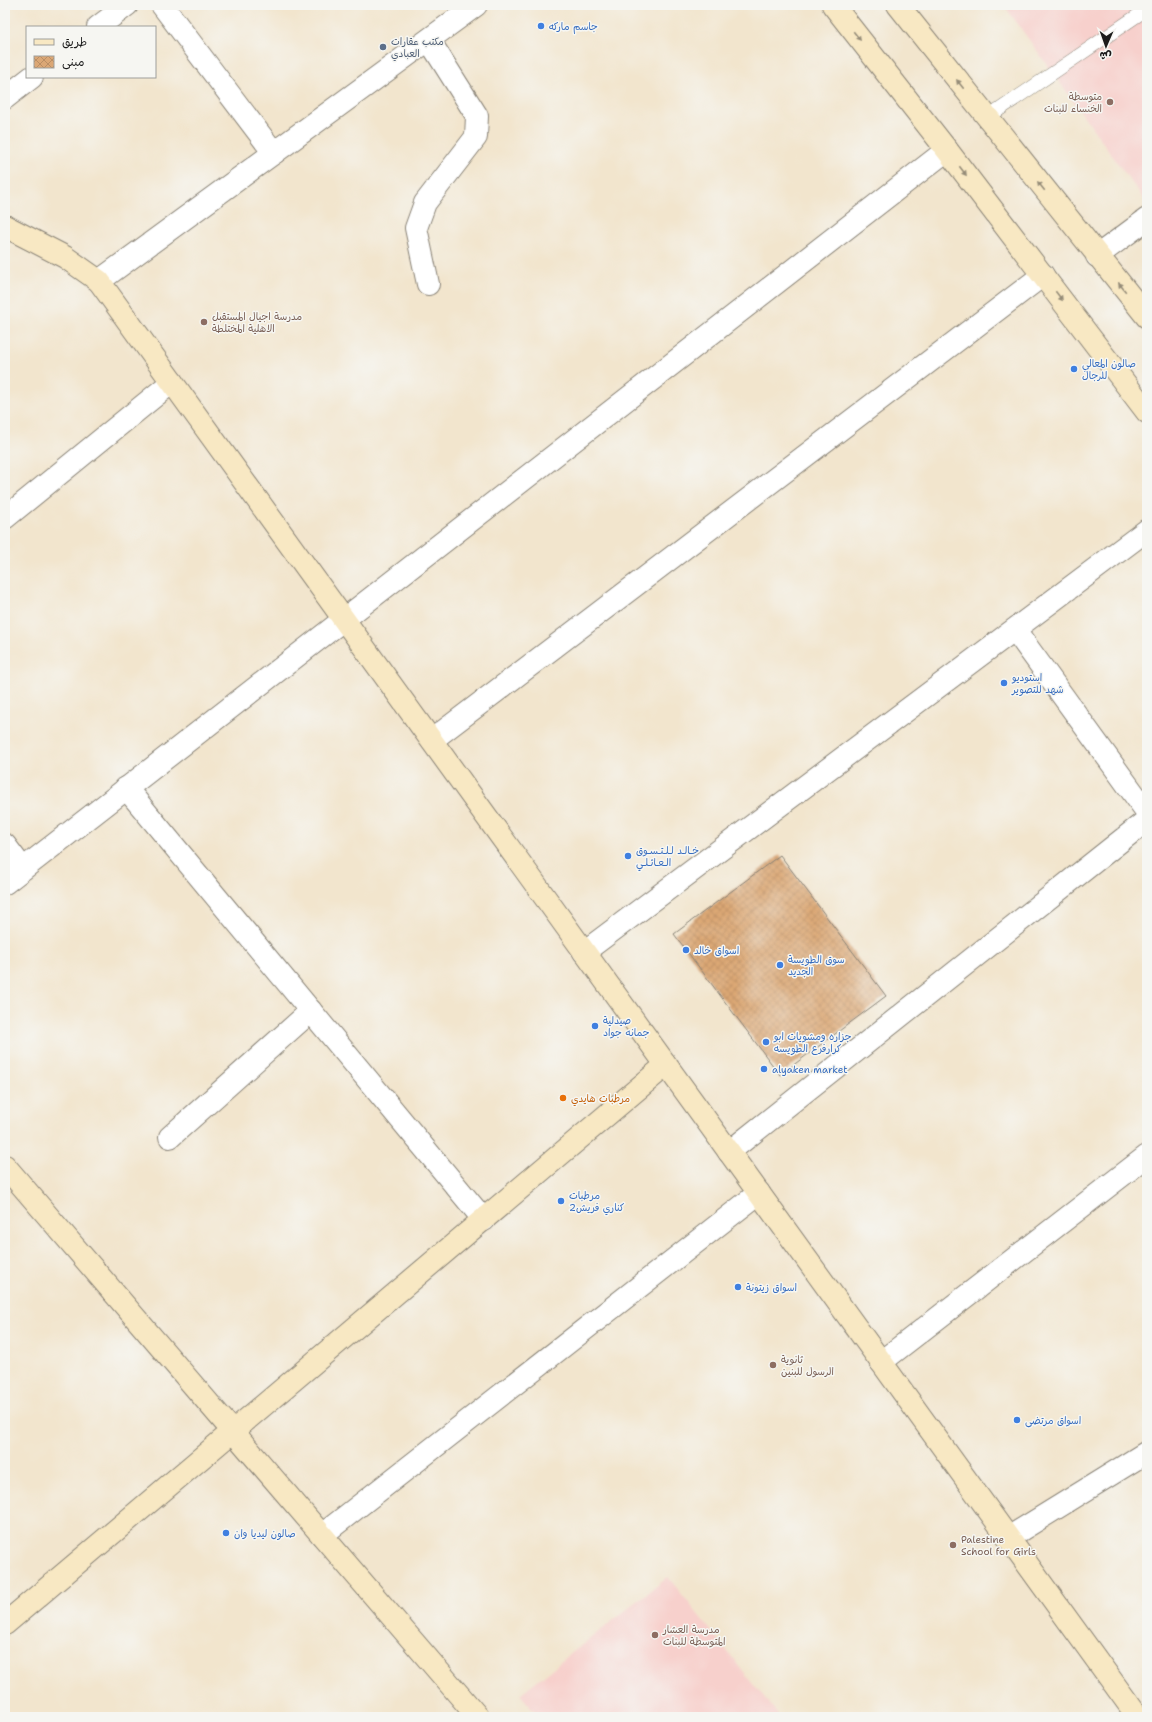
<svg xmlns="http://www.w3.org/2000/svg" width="1152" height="1722" viewBox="0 0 1152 1722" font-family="'Shantell Sans','Playpen Sans Arabic',sans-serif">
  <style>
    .built { fill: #f7d0cc }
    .building { fill: url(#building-cross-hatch) }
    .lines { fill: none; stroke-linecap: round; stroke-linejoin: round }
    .lane-casing { stroke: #878074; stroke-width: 14 }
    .street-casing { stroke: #878074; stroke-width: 24 }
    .secondary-casing { stroke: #878074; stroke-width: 24 }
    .lane { stroke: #fff; stroke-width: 13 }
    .street { stroke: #fff; stroke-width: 22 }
    .secondary { stroke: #f8e8c3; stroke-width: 22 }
    .oneway { fill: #958c78 }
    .shop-dot { fill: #3f7fe0; stroke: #f6f6f2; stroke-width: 1.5 }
    .service-dot { fill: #5c6f8a; stroke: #f6f6f2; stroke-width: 1.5 }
    .education-dot { fill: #8d6e63; stroke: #f6f6f2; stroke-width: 1.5 }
    .food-dot { fill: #e8710a; stroke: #f6f6f2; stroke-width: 1.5 }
    .labels { text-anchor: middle; stroke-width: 3; stroke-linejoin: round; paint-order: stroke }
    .shop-label { font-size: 10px; fill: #366cbe; stroke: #f6f6f2; text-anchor: start }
    .service-label { font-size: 10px; fill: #4e5e75; stroke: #f6f6f2; text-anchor: start }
    .education-label { font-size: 10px; fill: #785e54; stroke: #f6f6f2; text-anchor: start }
    .food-label { font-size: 10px; fill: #c56008; stroke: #f6f6f2; text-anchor: start }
  </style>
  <defs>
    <pattern id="building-cross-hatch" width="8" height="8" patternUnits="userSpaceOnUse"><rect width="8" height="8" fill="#dba775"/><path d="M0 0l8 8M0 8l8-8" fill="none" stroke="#bb8f65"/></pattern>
  </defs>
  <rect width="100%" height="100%" fill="#f6f6f2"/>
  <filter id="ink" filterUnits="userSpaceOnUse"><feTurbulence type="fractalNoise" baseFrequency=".025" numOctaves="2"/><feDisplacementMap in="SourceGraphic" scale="8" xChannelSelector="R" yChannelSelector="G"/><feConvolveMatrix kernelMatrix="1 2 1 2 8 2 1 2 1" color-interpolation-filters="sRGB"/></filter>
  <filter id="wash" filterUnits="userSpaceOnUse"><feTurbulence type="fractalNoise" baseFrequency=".012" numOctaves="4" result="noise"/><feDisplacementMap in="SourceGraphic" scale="16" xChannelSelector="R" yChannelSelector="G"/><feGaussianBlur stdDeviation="0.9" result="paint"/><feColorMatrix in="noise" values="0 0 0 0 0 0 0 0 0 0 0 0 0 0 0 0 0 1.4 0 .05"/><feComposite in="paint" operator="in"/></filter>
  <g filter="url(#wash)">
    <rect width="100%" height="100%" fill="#f2e5cd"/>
    <!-- built -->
    <g class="built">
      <polygon points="1004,5 1147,5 1147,200 1145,201"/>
      <polygon points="668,1577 780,1717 539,1717 520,1694"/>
    </g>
    <g id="blocks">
      <!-- building -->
      <polygon class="building" points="780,855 886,996 780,1075 674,934"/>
    </g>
  </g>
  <g filter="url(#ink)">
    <use href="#blocks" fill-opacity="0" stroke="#878074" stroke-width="1"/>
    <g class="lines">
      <!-- lane casing -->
      <g class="lane-casing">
        <polyline id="lane" points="987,118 1147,9"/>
      </g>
      <!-- street casing -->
      <g class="street-casing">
        <g id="street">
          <polyline points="162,5 274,153"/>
          <polyline points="98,27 127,5"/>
          <polyline points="5,98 32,77"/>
          <polyline points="1097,256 1147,219"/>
          <polyline points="99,281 476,5"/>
          <polyline points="428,284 416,228 425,203 476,137 477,116 429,40"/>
          <polyline points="5,518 172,382"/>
          <polyline points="1015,630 1147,812"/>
          <polyline points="432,740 1043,275"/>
          <polyline points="126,788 484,1220"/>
          <polyline points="5,845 23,869"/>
          <polyline points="5,883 947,150"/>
          <polyline points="584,952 1147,530"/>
          <polyline points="170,1137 311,1011"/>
          <polyline points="729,1152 1147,820"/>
          <polyline points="881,1362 1147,1156"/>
          <polyline points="322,1535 759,1193"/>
          <polyline points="1008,1538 1147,1452"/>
        </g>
      </g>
      <!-- secondary casing -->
      <g class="secondary-casing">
        <g id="secondary">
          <polyline points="833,5 947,150 1147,412"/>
          <polyline points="898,5 1147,317"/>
          <polyline points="5,226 65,257 99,281 1138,1717"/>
          <polyline points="5,1166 478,1717"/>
          <polyline points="5,1624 666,1065"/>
        </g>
      </g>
      <!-- lane -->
      <use href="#lane" class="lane"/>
      <!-- street -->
      <use href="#street" class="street"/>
      <!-- secondary -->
      <use href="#secondary" class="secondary"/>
    </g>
    <!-- one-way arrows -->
    <defs><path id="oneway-solid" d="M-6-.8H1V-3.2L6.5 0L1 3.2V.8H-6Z"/></defs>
    <g class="oneway">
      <use href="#oneway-solid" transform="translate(857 36) rotate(52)"/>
      <use href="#oneway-solid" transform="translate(960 84) rotate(-128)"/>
      <use href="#oneway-solid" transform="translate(963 171) rotate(53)"/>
      <use href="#oneway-solid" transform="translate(1041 186) rotate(-128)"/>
      <use href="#oneway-solid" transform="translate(1122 287) rotate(-129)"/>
      <use href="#oneway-solid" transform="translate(1059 296) rotate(53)"/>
    </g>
  </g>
  <!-- markers -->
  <g class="shop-dot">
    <circle cx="541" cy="26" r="4"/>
    <circle cx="1074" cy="369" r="4"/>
    <circle cx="1004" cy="683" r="4"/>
    <circle cx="628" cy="856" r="4"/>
    <circle cx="686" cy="950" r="4"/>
    <circle cx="780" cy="965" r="4"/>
    <circle cx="595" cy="1026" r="4"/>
    <circle cx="766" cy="1042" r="4"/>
    <circle cx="764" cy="1069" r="4"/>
    <circle cx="561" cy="1201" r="4"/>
    <circle cx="738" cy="1287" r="4"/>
    <circle cx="1017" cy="1420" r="4"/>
    <circle cx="226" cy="1533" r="4"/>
  </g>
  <circle class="service-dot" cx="383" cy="47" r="4"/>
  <g class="education-dot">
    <circle cx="1110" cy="102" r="4"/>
    <circle cx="204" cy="322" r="4"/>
    <circle cx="773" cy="1365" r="4"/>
    <circle cx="953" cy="1545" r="4"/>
    <circle cx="655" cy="1635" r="4"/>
  </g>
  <circle class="food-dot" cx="563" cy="1098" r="4"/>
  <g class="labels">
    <!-- shop labels -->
    <g class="shop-label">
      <text x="549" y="30">جاسم ماركه</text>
      <text x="1082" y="367">صالون المعالي<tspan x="1082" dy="12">للرجال</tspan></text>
      <text x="1012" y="681">استوديو<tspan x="1012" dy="12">شهد للتصوير</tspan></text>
      <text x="636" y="854">خـالـد لـلـتـسـوق<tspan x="636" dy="12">الـعـائـلـي</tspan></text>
      <text x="694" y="954">اسواق خالد</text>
      <text x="788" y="963">سوق الطويسة<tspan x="788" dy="12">الجديد</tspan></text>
      <text x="603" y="1024">صيدلية<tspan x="603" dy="12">جمانه جواد</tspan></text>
      <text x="774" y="1040">جزاره ومشويات ابو<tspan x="774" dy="12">كرارفرع الطويسه</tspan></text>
      <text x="772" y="1073">alyaken market</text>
      <text x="569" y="1199">مرطبات<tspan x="569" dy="12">كناري فريش2</tspan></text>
      <text x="746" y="1291">اسواق زيتونة</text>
      <text x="1025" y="1424">اسواق مرتضى</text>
      <text x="234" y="1537">صالون ليديا وان</text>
    </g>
    <!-- service labels -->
    <g class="service-label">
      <text x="391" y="45">مكتب عقارات<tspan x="391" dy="12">العبادي</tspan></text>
    </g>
    <!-- education labels -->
    <g class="education-label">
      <text x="1102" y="100" text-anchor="end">متوسطة<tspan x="1102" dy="12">الخنساء للبنات</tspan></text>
      <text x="212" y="320">مدرسة اجيال المستقبل<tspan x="212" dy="12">الاهلية المختلطة</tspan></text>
      <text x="781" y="1363">ثانوية<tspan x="781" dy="12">الرسول للبنين</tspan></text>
      <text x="961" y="1543">Palestine<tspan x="961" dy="12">School for Girls</tspan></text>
      <text x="663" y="1633">مدرسة العشار<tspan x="663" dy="12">المتوسطة للبنات</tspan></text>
    </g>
    <!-- food labels -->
    <g class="food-label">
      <text x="571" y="1102">مرطبات هايدي</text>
    </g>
  </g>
  <!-- margin -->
  <rect width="1152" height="1722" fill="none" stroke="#f6f6f2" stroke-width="20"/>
  <!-- legend -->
  <rect x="26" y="26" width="130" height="52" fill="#f6f6f2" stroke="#9f9f9c"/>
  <rect x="34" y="39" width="20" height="6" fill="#f8e8c3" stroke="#9f9f9c"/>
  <text x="62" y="46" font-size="12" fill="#1c1c1c">طريق</text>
  <rect x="34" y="56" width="20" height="12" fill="url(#building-cross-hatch)" stroke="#9f9f9c"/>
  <text x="62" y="66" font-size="12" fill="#1c1c1c">مبنى</text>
  <!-- north arrow -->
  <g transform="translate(1106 46) rotate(182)" stroke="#f6f6f2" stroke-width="3" paint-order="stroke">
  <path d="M0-3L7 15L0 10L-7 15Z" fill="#1c1c1c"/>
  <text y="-6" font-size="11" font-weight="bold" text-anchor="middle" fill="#1c1c1c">ش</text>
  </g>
</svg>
